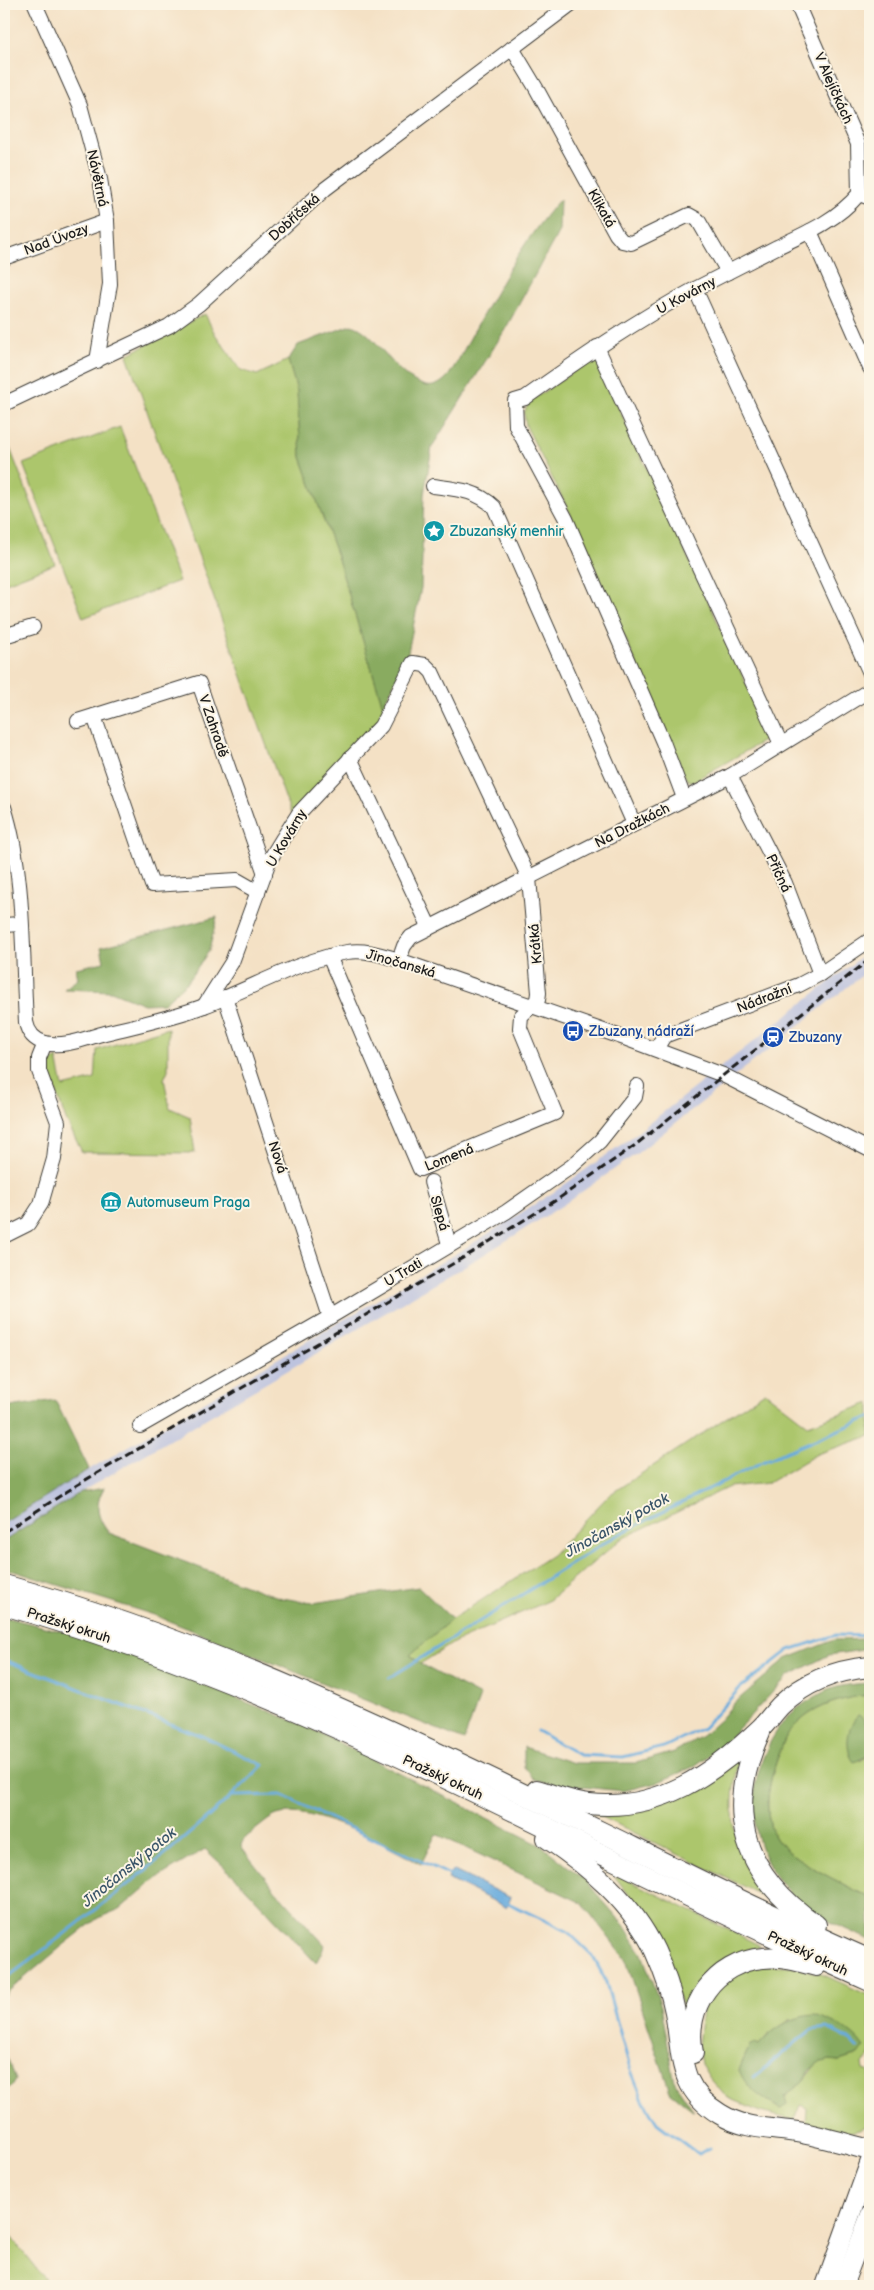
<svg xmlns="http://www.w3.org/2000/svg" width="874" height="2290" viewBox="0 0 874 2290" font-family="'Balsamiq Sans',sans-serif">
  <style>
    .industrial { fill: #bdc3de }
    .green { fill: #acc66c; stroke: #647144; fill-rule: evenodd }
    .forest { fill: #89ab60; stroke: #52643e }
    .water { fill: #68abdd; stroke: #42647c }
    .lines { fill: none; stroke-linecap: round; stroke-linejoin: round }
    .stream { stroke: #68abdd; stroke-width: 3 }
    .minor-casing { stroke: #3c3a35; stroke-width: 16 }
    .major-casing { stroke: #3c3a35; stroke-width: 20 }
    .highway-casing { stroke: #3c3a35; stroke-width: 22 }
    .minor { stroke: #fff; stroke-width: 14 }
    .major { stroke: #fff; stroke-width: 18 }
    .highway { stroke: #fff; stroke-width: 20 }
    .rail { stroke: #1c1c1c; stroke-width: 3; stroke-dasharray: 8 4; stroke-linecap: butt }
    .labels { text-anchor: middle; stroke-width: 4; stroke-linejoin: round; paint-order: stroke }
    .street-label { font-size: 14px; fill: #1c1c1c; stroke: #fcf5e5 }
    .culture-label { font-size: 14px; fill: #0d838f; stroke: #fcf5e5; text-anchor: start }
    .transit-label { font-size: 14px; fill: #164399; stroke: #fcf5e5; text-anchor: start }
    .water-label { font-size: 15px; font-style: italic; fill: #3a5569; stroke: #fcf5e5 }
  </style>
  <rect width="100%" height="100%" fill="#fcf5e5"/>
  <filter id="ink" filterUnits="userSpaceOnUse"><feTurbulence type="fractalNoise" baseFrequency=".02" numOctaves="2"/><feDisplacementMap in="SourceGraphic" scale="10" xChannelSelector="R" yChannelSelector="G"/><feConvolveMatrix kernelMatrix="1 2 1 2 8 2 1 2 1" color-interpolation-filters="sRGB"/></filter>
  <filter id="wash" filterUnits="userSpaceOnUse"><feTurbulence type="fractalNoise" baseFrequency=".0096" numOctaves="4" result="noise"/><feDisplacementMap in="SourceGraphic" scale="20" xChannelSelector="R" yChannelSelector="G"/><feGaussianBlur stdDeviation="1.12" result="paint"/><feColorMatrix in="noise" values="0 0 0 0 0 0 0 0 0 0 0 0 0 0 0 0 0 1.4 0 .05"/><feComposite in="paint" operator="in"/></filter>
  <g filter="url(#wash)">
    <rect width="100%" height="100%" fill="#f4e1c5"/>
    <!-- industrial -->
    <polygon class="industrial" points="870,950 870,969 639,1152 563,1205 475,1260 81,1492 4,1541 4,1523 41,1498 467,1247 554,1192 629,1139"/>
    <!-- green -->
    <g class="green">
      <polygon points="205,314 215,334 241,370 257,375 288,360 297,391 301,457 337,556 383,706 380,720 291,814 127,355"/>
      <polygon points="593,358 597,361 769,733 767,739 692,782 686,779 579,531 526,426 524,413 529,402"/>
      <polygon points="120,427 179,581 83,618 23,464"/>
      <polygon points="9,446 55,564 6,583 4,578 4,448"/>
      <polygon points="168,1028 168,1070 164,1079 170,1108 190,1117 195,1153 82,1152 66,1120 47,1065 57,1058 63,1087 95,1079 97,1050"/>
      <polygon points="765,1392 808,1425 870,1403 870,1436 817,1454 768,1483 729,1487 621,1539 548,1601 455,1642 420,1664 410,1654 452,1619 552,1555 609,1495"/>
      <path d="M 870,1695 L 870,1736 L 865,1721 L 860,1761 L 870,1755 L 870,1898 C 848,1886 786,1858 775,1837 C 761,1812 770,1776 780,1752 C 782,1747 784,1739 787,1735 C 792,1728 802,1719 809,1714 C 828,1702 848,1697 870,1695 Z"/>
      <path d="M 741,1758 C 728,1795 731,1834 747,1869 C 752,1878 760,1887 763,1896 L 592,1812 Z"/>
      <path d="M 620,1876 L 761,1946 C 724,1955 697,1973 684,2010 L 637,1905 L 615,1877 Z"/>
      <path d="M 758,1965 L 792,1966 L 824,1975 L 870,1996 L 870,2057 L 863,2063 L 864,2070 L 870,2072 L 870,2122 C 855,2138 825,2129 806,2124 L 807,2108 L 800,2105 L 794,2120 L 760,2112 L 726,2097 L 709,2077 L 701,2064 L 698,2046 L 702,2010 L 725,1979 ZM 791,2019 L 858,2055 L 839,2061 L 829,2060 L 818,2062 L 803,2081 L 785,2097 L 781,2109 C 760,2099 752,2089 739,2070 L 747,2052 L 755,2043 L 759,2045 L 767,2036 Z"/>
      <polygon points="4,2228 7,2232 50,2286 4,2286"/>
    </g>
    <!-- forest -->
    <g class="forest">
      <path d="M 560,199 L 559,231 L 506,328 L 432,447 L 424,495 L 421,588 L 407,657 L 383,706 L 337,556 L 301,457 L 297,391 L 288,360 L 298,345 L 351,325 C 377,330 392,377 426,386 C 435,388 443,382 449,375 C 460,359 469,339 479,322 C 504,277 526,237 560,199 Z"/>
      <polygon points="217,917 209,951 187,982 164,1003 144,1004 111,991 64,989 78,979 76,968 104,962 101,947"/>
      <polygon points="55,1400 89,1469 4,1523 4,1408"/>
      <path d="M 104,1488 C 94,1505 97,1518 109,1533 L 258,1590 L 282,1598 L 313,1603 L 419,1587 L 452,1619 L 410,1655 L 420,1664 L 480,1696 L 464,1740 L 154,1615 L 4,1568 L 4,1541 L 81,1492 Z"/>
      <path d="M 4,1617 L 106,1642 L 184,1677 L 308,1727 L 542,1846 L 584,1879 L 624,1925 L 642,1954 L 661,2006 L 675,2083 L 694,2111 L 670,2092 L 626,1960 L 582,1903 L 436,1834 L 421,1864 C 390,1848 311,1803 277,1815 C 269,1818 262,1825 255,1830 C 250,1835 241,1839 241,1847 L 275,1890 L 325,1945 L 316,1963 L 234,1876 L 205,1849 L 154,1880 L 120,1909 L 98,1918 L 61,1947 L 4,1995 Z"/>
      <polygon points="870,1639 870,1649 829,1655 788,1676 721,1747 693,1767 656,1783 623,1791 552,1784 534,1779 524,1767 524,1747 574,1763 636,1763 674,1752 702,1736 721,1719 734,1703 786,1659 834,1640"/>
      <path d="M 870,1683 L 870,1695 C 848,1697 828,1702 809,1714 C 802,1719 792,1728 787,1735 C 784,1739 782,1747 780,1752 C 770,1776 761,1812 775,1837 C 786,1858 848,1886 870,1898 L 870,1940 C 843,1928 813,1916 792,1895 C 742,1847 743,1772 785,1720 C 794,1709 811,1699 822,1693 C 836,1685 855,1684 870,1683 Z"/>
      <path d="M 858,1715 C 871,1721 870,1742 870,1755 L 854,1762 C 844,1750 847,1725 858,1715 Z"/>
      <path d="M 815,2015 C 834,2022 853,2030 864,2047 L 858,2055 L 839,2061 L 829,2060 L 818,2063 L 809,2071 L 803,2081 L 785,2097 L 787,2104 L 781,2109 C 764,2100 746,2089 739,2070 L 750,2045 L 755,2043 L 759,2045 C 774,2028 792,2016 815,2015 Z"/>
      <polygon points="4,2050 16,2079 12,2086 4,2091"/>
    </g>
    <!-- water -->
    <polygon class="water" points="452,1870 511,1898 506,1907 448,1879"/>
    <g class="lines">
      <!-- stream -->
      <g class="stream">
        <path d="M 4,1660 L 202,1736 L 263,1765 C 184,1845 93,1912 4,1980"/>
        <polyline points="389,1678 614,1537 762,1462 870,1417"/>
        <polyline points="537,1731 579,1755 623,1757 664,1747 703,1728 740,1688 789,1650 836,1635 870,1636"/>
        <polyline points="232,1796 281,1795 452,1876"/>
        <polyline points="506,1902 567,1931 592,1955 605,1979 630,2068 644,2102 657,2123 698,2154 710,2148"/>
        <polyline points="754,2077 811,2030 827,2028 849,2039 858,2048"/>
      </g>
    </g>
  </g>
  <g filter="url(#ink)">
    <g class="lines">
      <!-- minor casing -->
      <g class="minor-casing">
        <g id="minor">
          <polyline points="35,4 80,105 100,179 107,221 110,284 97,361"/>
          <polyline points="797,4 858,144 859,194 870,198"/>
          <polyline points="512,48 536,88 616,234 622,241 631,243 689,215 698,220 728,272"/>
          <polyline points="810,231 870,368"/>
          <polyline points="4,258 107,221"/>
          <polyline points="695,289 870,673"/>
          <polyline points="597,347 781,744"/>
          <polyline points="4,404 169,326 199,304 325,189 571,4"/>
          <path d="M 433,486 C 456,489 477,490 494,507 L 634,824"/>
          <polyline points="4,636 33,627"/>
          <polyline points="94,716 152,885 237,880 258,892"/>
          <polyline points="78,721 199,683 265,874"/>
          <polyline points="350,758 429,926"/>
          <polyline points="730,776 785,883 820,974"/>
          <path d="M 684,798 L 663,742 L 566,519 L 516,426 L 515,401 L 525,398 C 580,359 635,321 695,289 C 722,275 750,261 777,247 C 807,233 837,220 859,194"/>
          <path d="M 4,807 C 25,873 22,953 26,1022 C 28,1033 34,1040 45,1043 C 64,1048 86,1038 105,1033 C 138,1025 172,1018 204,1006 C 251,989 297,961 347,952 C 365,949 382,955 399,960 L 627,1039 L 723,1075 L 870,1150"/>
          <polyline points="4,925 21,924"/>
          <polyline points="399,960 404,946 411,937 730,776 870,690"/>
          <polyline points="225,997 330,1317"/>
          <polyline points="204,1006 232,962 269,861 283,838 299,813 381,726 413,663 425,665 432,672 529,878 539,993 538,1000 521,1016 520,1028 555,1113 420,1169 329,956"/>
          <polyline points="656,1049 664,1036 799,985 820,974 870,940"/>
          <polyline points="431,1182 449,1244"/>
          <polyline points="4,1236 28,1224 41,1204 54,1159 58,1122 39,1071 39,1058 45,1043"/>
          <polyline points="140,1426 330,1317 506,1212 572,1166 600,1141 635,1097 637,1086"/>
        </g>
      </g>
      <!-- major casing -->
      <g class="major-casing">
        <g id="major">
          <polyline points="825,2286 870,2161"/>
          <polyline points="843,2286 870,2215"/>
        </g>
      </g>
      <!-- highway casing -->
      <g class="highway-casing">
        <g id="highway">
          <path d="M 4,1585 C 223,1645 427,1747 630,1846 C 709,1885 789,1925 870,1960"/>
          <path d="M 4,1605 C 309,1690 582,1854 870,1981"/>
          <path d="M 760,1732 C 723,1814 744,1875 816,1925"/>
          <path d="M 537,1790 C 554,1795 571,1802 589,1804 C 659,1812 713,1774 761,1728 C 768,1721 774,1712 781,1705 C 805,1682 837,1670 870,1667"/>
          <path d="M 547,1838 C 590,1867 632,1902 655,1951 C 664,1971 671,1991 675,2012 C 683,2055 677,2088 720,2114 C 744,2129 770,2128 797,2132 C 821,2136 846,2144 870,2150"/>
          <path d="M 693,2053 C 683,2007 715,1962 763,1958 C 781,1956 799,1961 816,1966"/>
        </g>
      </g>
      <!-- minor -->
      <use href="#minor" class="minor"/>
      <!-- major -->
      <use href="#major" class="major"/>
      <!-- highway -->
      <use href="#highway" class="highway"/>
      <!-- rail -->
      <polyline class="rail" points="4,1532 77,1485 471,1253 558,1199 634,1146 870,959"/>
    </g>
  </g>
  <!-- icons -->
  <defs>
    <g id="sight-disc" transform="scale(1.125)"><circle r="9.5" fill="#0f9aa8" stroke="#fcf5e5"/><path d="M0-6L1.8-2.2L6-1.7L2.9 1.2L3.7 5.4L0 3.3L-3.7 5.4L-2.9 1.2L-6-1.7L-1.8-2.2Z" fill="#fff"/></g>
    <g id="bus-disc" transform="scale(1.125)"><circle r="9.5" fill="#1a4fb4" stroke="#fcf5e5"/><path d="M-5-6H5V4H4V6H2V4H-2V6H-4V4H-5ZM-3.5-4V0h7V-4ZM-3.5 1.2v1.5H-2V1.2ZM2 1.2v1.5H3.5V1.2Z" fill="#fff"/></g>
    <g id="station-disc" transform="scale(1.125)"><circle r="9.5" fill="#1a4fb4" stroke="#fcf5e5"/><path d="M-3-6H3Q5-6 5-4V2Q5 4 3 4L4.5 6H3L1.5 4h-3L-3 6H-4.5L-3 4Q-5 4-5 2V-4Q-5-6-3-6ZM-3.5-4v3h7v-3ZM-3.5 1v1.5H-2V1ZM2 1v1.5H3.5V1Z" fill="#fff"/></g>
    <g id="museum-disc" transform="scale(1.125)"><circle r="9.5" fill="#0f9aa8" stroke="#fcf5e5"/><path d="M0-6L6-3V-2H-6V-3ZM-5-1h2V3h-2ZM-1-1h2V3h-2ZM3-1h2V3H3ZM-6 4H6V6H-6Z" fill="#fff"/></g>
  </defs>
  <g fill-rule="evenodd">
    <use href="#sight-disc" x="434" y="531"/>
    <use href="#bus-disc" x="573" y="1031"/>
    <use href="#station-disc" x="773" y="1037"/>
    <use href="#museum-disc" x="111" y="1202"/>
  </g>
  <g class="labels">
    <!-- street labels -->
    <g class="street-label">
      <text transform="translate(834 88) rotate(66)" y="5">V Alejíčkách</text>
      <text transform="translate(98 178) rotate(78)" y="5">Návětrná</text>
      <text transform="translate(602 208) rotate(61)" y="5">Klikatá</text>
      <text transform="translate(294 217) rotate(-42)" y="5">Dobříčská</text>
      <text transform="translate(56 239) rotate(-20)" y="5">Nad Úvozy</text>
      <text transform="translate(686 295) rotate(-28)" y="5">U Kovárny</text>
      <text transform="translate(214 726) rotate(71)" y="5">V Zahradě</text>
      <text transform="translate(632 825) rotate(-27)" y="5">Na Dražkách</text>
      <text transform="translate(286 838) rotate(-59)" y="5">U Kovárny</text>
      <text transform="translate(779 873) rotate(65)" y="5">Příčná</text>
      <text transform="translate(535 944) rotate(-95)" y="5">Krátká</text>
      <text transform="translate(401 963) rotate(16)" y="5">Jinočanská</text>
      <text transform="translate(764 998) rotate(-21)" y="5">Nádražní</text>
      <text transform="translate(278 1157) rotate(72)" y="5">Nová</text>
      <text transform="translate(449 1157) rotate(-22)" y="5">Lomená</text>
      <text transform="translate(440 1213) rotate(74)" y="5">Slepá</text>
      <text transform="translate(403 1272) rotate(-31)" y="5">U Trati</text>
      <text transform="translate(69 1625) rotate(18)" y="5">Pražský okruh</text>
      <text transform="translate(443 1777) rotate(25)" y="5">Pražský okruh</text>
      <text transform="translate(808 1953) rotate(25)" y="5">Pražský okruh</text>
    </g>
    <!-- culture labels -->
    <g class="culture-label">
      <text x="450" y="536">Zbuzanský menhir</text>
      <text x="127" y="1207">Automuseum Praga</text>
    </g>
    <!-- transit labels -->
    <g class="transit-label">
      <text x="589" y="1036">Zbuzany, nádraží</text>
      <text x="789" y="1042">Zbuzany</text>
    </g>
    <!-- water labels -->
    <g class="water-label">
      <text transform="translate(617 1525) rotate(-29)" y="5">Jinočanský potok</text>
      <text transform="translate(129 1867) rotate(-39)" y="5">Jinočanský potok</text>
    </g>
  </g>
  <!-- margin -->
  <rect width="874" height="2290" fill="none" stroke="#fcf5e5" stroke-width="20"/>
</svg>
